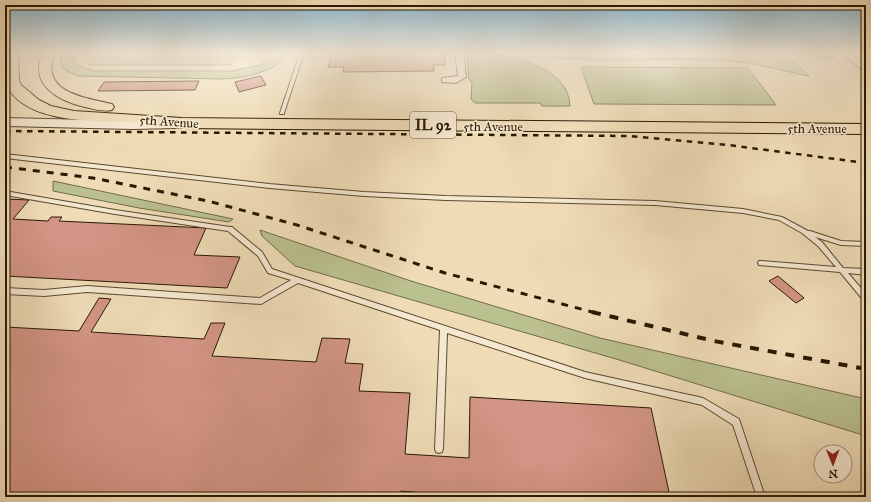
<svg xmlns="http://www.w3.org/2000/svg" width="871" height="502" viewBox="0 0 871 502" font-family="'IM FELL Great Primer',serif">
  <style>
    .green { fill: #bac08e; stroke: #726c48 }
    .building { fill: #d39585; stroke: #2a1802 }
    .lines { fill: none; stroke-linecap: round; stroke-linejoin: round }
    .service-casing { stroke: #5b492f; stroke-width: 2 }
    .minor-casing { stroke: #5b492f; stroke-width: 2 }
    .tertiary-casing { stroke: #5b492f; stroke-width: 2 }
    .primary-casing { stroke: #2a1802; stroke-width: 2 }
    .service { fill: #f5e8d0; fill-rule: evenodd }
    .minor { fill: #f5e8d0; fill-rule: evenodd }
    .tertiary { fill: #f5e8d0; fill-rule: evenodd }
    .primary { fill: #efdcb7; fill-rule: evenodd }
    .rail-far2 { stroke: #2a1802; stroke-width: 2.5; stroke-dasharray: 5.5 5.5; stroke-linecap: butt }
    .rail-far1 { stroke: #2a1802; stroke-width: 3; stroke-dasharray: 7 7; stroke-linecap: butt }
    .rail { stroke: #2a1802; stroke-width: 4; stroke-dasharray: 9 9; stroke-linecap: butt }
    .labels { text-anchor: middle; stroke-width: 3.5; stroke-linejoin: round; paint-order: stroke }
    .far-street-label { font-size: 13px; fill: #2a1802; stroke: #f5e8d0 }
    .shield { fill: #f5e8d0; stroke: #675640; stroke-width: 1 }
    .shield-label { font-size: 15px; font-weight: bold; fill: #2a1802 }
  </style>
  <rect width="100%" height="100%" fill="#efdcb7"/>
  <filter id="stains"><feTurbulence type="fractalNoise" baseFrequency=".005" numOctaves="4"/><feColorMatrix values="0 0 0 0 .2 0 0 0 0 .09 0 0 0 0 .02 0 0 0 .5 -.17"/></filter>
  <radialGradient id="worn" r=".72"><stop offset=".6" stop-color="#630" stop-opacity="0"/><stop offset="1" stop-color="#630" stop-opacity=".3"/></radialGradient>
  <!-- green -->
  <g class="green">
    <path d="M 63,53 L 75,53 L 73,59 L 77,65 L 93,71 L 232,71 L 260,65 L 277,53 L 289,53 C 274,73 245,78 222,79 L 78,76 L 63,69 L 60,61 Z"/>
    <polygon points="99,53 238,53 231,65 89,65"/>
    <path d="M 467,53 C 500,53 568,62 570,106 L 542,106 L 540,103 L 475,103 L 471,99 L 472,82 L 469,80 Z"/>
    <path d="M 539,53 L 785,53 L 809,76 C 786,72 762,64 738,62 C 672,55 606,65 541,56 Z"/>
    <polygon points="581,67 748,68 776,105 594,104"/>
    <polygon points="53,181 233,219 229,222 139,208 53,191"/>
    <polygon points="260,230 411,281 600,338 866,399 866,436 616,359 295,266 262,236"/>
  </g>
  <!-- building -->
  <g class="building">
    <polygon points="332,53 445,53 445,65 433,65 434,71 343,72 344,67 328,67"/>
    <polygon points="811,53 829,53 835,58 817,58"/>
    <polygon points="261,76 266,85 239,92 235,82"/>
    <polygon points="199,81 195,90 98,91 104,82"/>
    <polygon points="5,199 29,200 13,219 48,221 51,217 62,217 59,221 206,228 194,255 240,257 227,288 5,276"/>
    <polygon points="778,276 804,298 796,303 769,281"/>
    <polygon points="99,298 111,299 91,332 204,339 211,323 225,323 212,356 316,362 322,338 350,339 345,363 363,364 359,391 410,393 405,454 469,458 470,397 651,408 670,497 468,497 401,491 400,497 5,497 5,327 79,331"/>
  </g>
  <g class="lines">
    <!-- service casing -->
    <g class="service-casing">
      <g id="service">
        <polygon points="300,53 304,53 284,113 284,114 280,114 280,113"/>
        <polygon points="5,154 269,184 364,192 446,196 655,201 743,209 782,217 808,231 810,231 841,241 866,242 866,246 841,245 815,237 822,242 843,268 866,269 866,275 848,273 866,294 866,302 864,301 840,272 759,265 758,263 759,261 761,261 836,267 818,246 802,233 779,220 743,213 655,205 446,200 364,196 269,188 5,158"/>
        <polygon points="5,191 115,210 230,227 232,227 262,252 272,269 585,372 703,398 739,419 765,497 757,497 733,425 702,405 585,378 447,333 443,449 442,452 439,453 436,452 435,449 440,330 298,283 261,304 87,292 44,296 5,294 5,288 44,290 87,286 260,298 291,280 268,273 258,256 228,231 115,214 5,195"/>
      </g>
    </g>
    <!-- minor casing -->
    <g class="minor-casing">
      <g id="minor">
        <polygon points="455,53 463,53 466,77 456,83 442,82 442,78 458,76"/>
        <polygon points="842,53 850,53 866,67 866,73"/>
      </g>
    </g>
    <!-- tertiary casing -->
    <g class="tertiary-casing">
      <polygon id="tertiary" points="5,118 133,121 176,120 182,124 176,128 133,129 5,126"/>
    </g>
    <!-- primary casing -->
    <g class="primary-casing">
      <g id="primary">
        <path d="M 6,53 L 18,53 L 19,81 L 21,85 L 39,100 L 51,106 L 74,111 L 182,118 L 866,124 L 866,134 L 182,128 C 165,125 148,123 130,122 C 95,121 22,124 6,83 C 2,74 6,62 6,53 Z"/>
        <path d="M 43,53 L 55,53 C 38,93 87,98 112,104 L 114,107 L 112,110 C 103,112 93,109 85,107 C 59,101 28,85 43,53 Z"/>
      </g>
    </g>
    <!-- service -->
    <use href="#service" class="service"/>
    <!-- minor -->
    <use href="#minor" class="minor"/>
    <!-- tertiary -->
    <use href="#tertiary" class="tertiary"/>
    <!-- primary -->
    <use href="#primary" class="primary"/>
    <!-- rail-far2 -->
    <polyline class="rail-far2" points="5,131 630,136 728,145 866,163"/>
    <!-- rail-far1 -->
    <polyline class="rail-far1" points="5,167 93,178 208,201 297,225 445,273 596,313"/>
    <!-- rail -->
    <polyline class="rail" points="592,312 714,341 866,369"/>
  </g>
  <!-- sky -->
  <linearGradient id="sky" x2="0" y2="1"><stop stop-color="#89b7d1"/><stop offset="0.43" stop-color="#f8efdf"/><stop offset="1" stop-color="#f8efdf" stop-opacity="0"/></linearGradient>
  <rect width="871" height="123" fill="url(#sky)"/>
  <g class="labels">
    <!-- far-street labels -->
    <g class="far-street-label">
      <text transform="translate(169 121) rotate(4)" y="5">5th Avenue</text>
      <text x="493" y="131">5th Avenue</text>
      <text x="817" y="133">5th Avenue</text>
    </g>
    <!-- shield labels -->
    <rect class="shield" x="410" y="112" width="46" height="26" rx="3"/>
    <g class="shield-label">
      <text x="433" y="130">IL 92</text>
    </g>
  </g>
  <!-- margin -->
  <rect width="871" height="502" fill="none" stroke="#efdcb7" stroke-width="20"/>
  <rect x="6" y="6" width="859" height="490" fill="none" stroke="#2a1802" stroke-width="2"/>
  <rect x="10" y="10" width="851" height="482" fill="none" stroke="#2a1802"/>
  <!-- north arrow -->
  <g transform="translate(833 464) rotate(179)"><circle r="19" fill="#f5e8d0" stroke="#a4957e"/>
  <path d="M0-3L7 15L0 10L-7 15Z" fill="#8f2418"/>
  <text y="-6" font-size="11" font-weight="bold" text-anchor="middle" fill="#2a1802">N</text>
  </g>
  <rect width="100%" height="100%" filter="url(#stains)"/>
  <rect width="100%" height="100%" fill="url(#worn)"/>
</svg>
